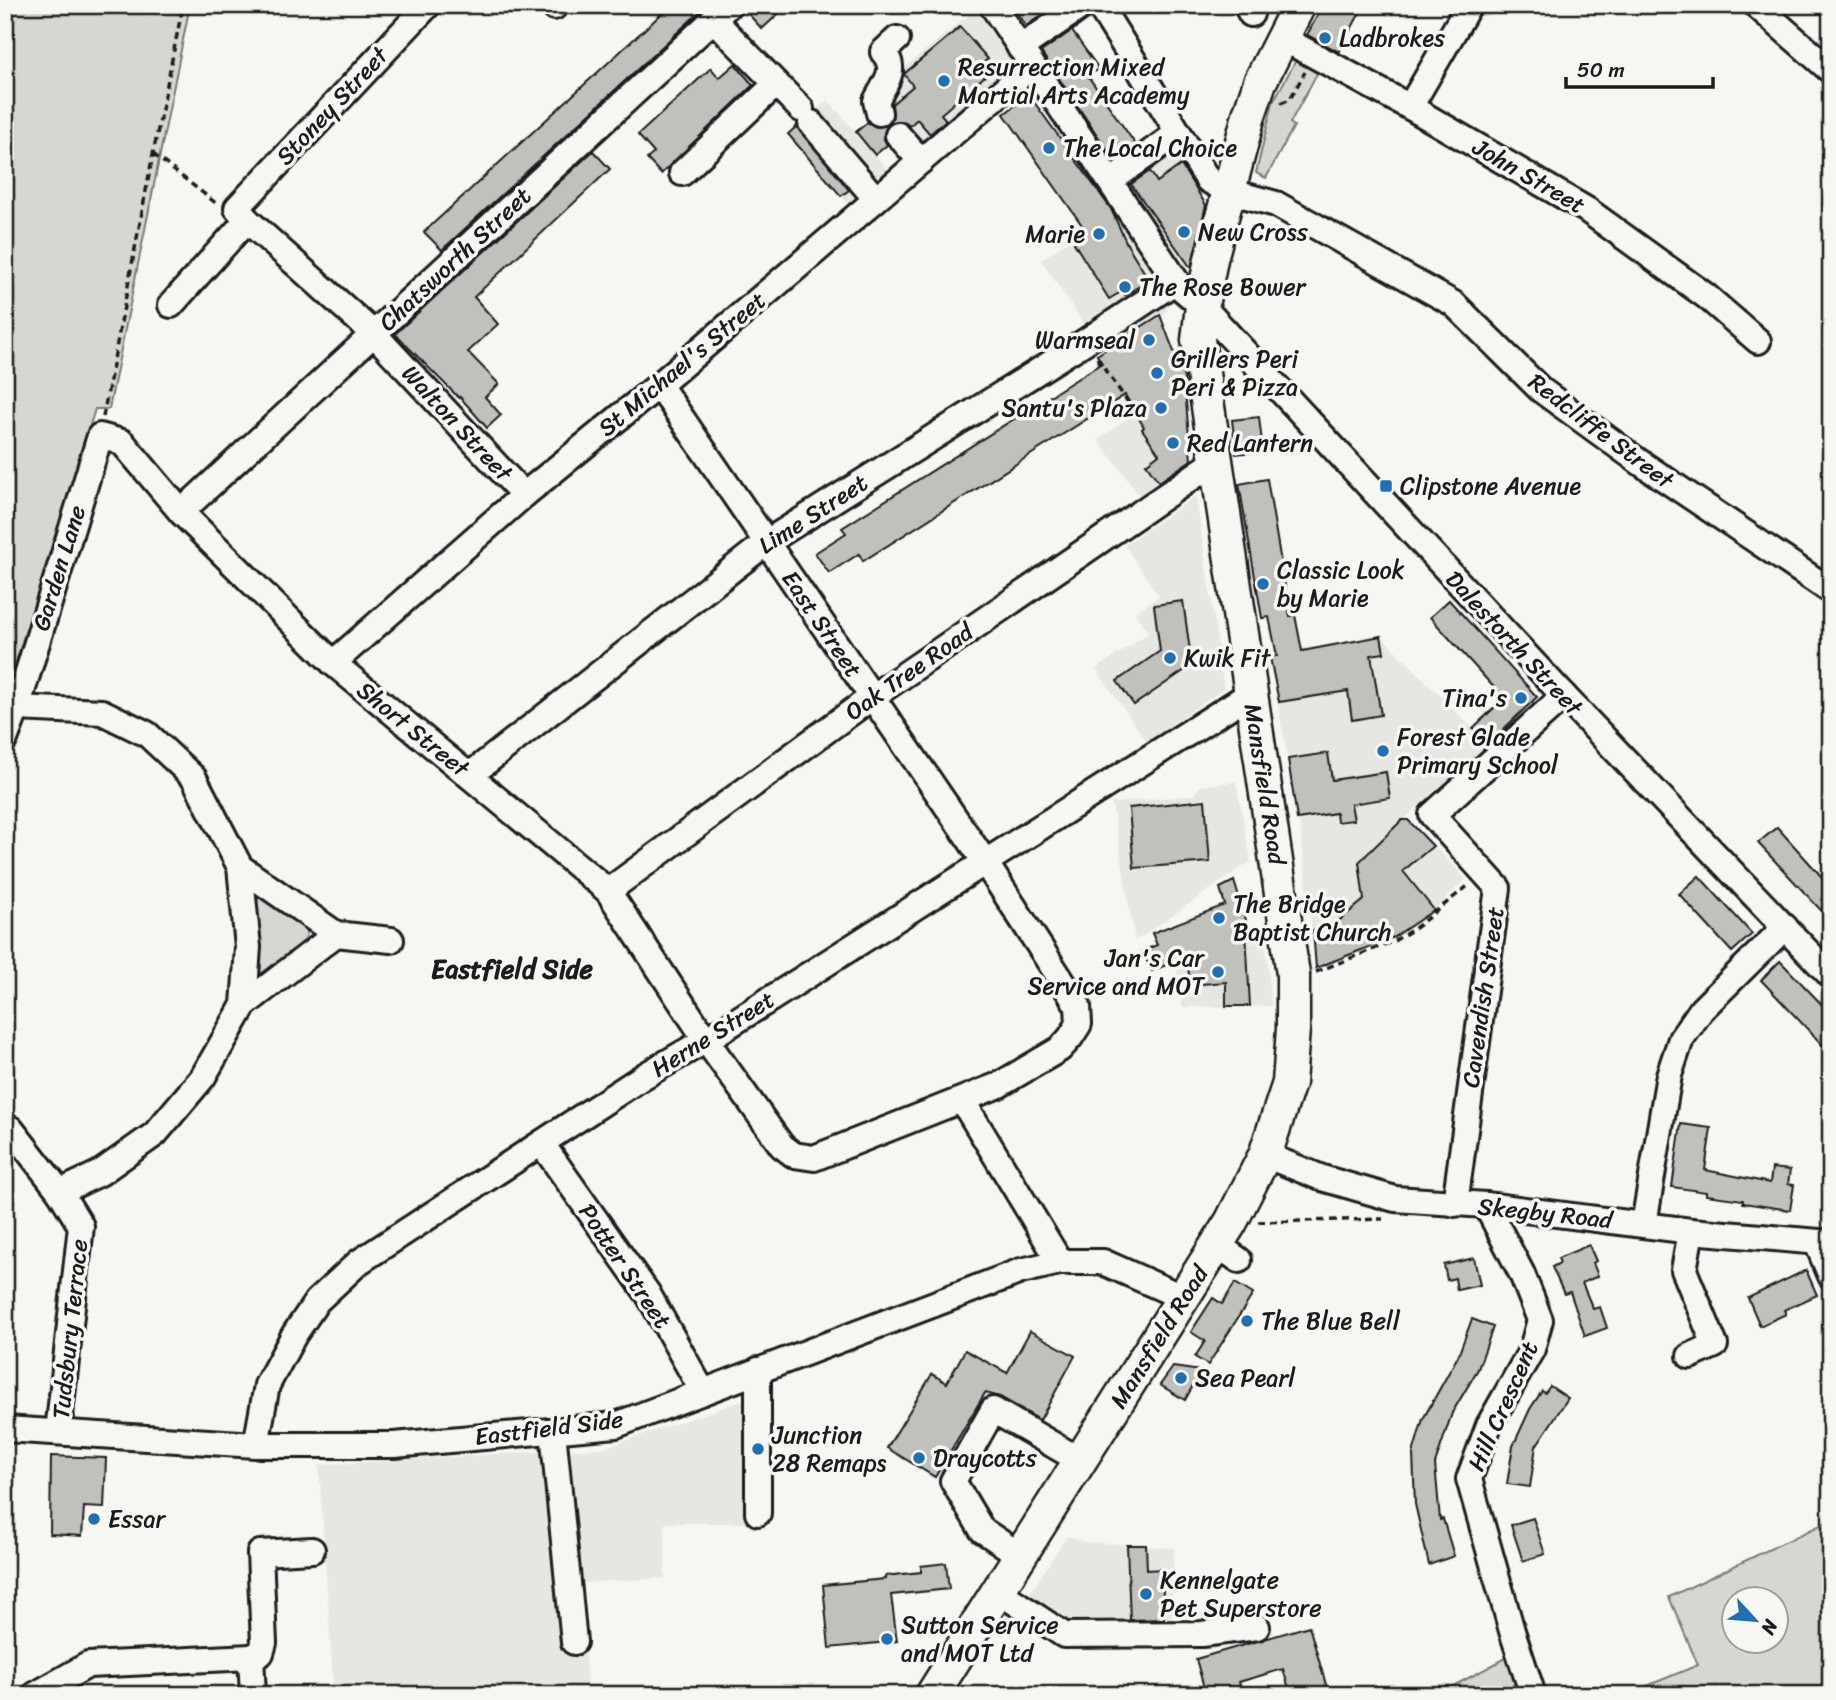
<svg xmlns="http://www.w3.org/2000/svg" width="1836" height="1700" viewBox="0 0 1836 1700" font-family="Sriracha,sans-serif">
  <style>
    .built { fill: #e6e6e2 }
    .green { fill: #d6d6d2; stroke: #797977; stroke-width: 2; fill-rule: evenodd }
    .building { fill: #c0c0bd; stroke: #1c1c1c; stroke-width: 2 }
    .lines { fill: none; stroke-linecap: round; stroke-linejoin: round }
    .minor-casing { stroke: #1c1c1c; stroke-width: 30 }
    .major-casing { stroke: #1c1c1c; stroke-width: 37 }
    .path { stroke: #1c1c1c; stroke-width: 3.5; stroke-dasharray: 7 5; stroke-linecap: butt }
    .minor { stroke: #f6f6f2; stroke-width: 24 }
    .major { stroke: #f6f6f2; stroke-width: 32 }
    .poi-dot { fill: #1f6fb2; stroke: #f6f6f2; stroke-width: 2.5 }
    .labels { text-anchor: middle; stroke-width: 7; stroke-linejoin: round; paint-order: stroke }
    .poi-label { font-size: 24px; fill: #1c1c1c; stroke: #f6f6f2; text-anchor: start }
    .street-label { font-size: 24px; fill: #1c1c1c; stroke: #f6f6f2 }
    .neighbourhood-label { font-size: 26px; font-weight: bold; fill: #1c1c1c; stroke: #f6f6f2 }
  </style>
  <rect width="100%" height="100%" fill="#f6f6f2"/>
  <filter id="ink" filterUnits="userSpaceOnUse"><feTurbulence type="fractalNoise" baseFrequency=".0143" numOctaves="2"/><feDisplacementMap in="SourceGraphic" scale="14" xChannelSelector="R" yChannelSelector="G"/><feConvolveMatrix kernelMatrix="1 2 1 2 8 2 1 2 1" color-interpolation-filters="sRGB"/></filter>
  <g filter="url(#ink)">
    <!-- built -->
    <g class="built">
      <polygon points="981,5 1082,5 919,145 888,108 886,100 899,72"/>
      <polygon points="828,100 889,171 849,205 788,134"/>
      <polygon points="1160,128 1208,208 1195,257 1161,320 1192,462 1140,496 1098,440 1132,414 1094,357 1102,351 1041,260 1110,210 1090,178"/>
      <polygon points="1196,496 1224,688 1147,742 1096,669 1149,633 1135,613 1159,596 1124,545"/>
      <polygon points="1381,636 1488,744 1406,817 1466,879 1434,910 1394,937 1316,968 1300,827 1270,657"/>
      <polygon points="1236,782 1251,861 1135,941 1112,803 1194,795 1200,786"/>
      <polygon points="1263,934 1268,964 1271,1006 1182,1007 1176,964"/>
      <polygon points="769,1392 771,1523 665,1523 665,1578 579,1583 588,1695 334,1695 319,1465 603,1448"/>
      <polygon points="1067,1536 1084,1542 1174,1548 1172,1618 1130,1620 1130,1629 1068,1627 1027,1598"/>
    </g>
    <!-- green -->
    <g class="green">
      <polygon points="5,5 190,5 109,409 95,409 5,697"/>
      <polygon points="1296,60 1318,72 1290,123 1294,126 1266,178 1256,173 1273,102"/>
      <path d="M 250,885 L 306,925 C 314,948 273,966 256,978 L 260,932 Z"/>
      <path d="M 1831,1520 L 1831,1695 L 1625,1695 L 1698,1665 L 1669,1597 ZM 1734,1598 L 1776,1598 L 1776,1640 L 1734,1640 Z"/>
      <polygon points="1508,1657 1519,1695 1436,1695"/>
    </g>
    <!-- building -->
    <g class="building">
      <polygon points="671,5 707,5 442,250 424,232"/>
      <polygon points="743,5 788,5 762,29 743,8"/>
      <polygon points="1011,5 1056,5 1026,26"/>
      <polygon points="1323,5 1364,5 1339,52 1307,35"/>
      <polygon points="1090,18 1072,31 1099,69 1088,76 1136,145 1114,160 1041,52"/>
      <polygon points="960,27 988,59 977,68 985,76 941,114 946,120 930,134 917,119 910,126 902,121 890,123 893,116 892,104 913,86 904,74"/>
      <polygon points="735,64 753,85 661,174 647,159 654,153 638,135 711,68 719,78"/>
      <polygon points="1029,95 1111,209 1127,244 1149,280 1125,295 1123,291 1109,299 1074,243 1084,236 1080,231 1084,228 1004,114"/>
      <polygon points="868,122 876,127 887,125 883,137 887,145 875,155 856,132"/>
      <polygon points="797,126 849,190 841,196 788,134"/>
      <polygon points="593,151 610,169 474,297 498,324 468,352 499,384 485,397 501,415 487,428 460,397 459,398 395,334"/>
      <polygon points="1181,165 1206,205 1191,268 1131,184 1150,171 1157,182"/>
      <polygon points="1160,315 1184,378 1191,460 1159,482 1146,464 1159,454 1142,429 1144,427 1125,395 863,561 859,554 829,573 815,553 846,533 842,528 1102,363 1097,355"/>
      <polygon points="1259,417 1263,451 1236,454 1232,420"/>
      <polygon points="1267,479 1290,616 1295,615 1302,651 1381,636 1384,653 1371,655 1381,715 1352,720 1348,691 1279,702 1270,657 1277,656 1269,617 1262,618 1239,484"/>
      <polygon points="1449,600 1537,697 1488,744 1473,728 1498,704 1498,692 1430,617"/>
      <polygon points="1183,601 1192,665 1134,705 1117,681 1160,651 1154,605"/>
      <polygon points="1328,753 1332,780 1386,772 1390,798 1351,804 1354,820 1337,822 1336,813 1297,819 1288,759"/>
      <polygon points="1205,800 1210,862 1134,868 1129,808"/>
      <polygon points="1402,820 1408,820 1433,846 1403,871 1434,910 1394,937 1316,968 1313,930 1330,928 1364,900 1359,862"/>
      <polygon points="1777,827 1831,887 1831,921 1758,843"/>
      <polygon points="1699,876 1752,934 1732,952 1679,894"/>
      <polygon points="1234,881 1249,930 1246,931 1250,1006 1226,1006 1226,982 1190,985 1187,956 1152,971 1142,951 1157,945 1152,933 1225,905 1220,888"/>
      <polygon points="1780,961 1831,1014 1831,1054 1761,980"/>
      <polygon points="1681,1124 1711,1128 1705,1170 1770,1183 1772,1168 1790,1170 1788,1184 1794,1185 1790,1210 1743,1203 1743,1200 1706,1195 1706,1192 1672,1187"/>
      <polygon points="1589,1245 1596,1261 1593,1263 1598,1276 1582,1283 1593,1309 1600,1307 1607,1328 1585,1336 1570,1292 1564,1294 1552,1267 1560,1263 1558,1258"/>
      <polygon points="1474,1258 1480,1285 1457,1290 1455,1278 1447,1280 1444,1265"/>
      <polygon points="1806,1270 1817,1295 1784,1310 1786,1314 1760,1326 1748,1298"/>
      <polygon points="1235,1283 1253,1294 1208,1365 1195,1357 1205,1341 1191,1332 1213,1298 1222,1304"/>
      <polygon points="1472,1319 1493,1327 1478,1369 1452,1413 1435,1464 1440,1520 1443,1519 1454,1556 1429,1565 1415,1504 1413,1453 1423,1419 1458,1356"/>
      <polygon points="1030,1331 1075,1356 1040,1420 1000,1397 985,1393 935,1477 887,1448 932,1374 947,1383 965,1350 1007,1373"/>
      <polygon points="1173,1367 1201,1371 1185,1400 1160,1385"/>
      <polygon points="1550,1386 1568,1398 1536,1446 1530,1487 1507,1484 1513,1446 1530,1409 1542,1391 1545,1393"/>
      <polygon points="51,1456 106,1458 104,1508 84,1507 82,1536 50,1534"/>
      <polygon points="1533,1518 1545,1554 1523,1561 1511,1525"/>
      <polygon points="1127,1545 1146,1545 1147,1570 1162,1569 1164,1619 1130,1620"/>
      <polygon points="946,1563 949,1589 891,1595 897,1641 829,1648 823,1585 885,1579 885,1576 921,1572 921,1566"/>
      <polygon points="1309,1626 1329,1695 1291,1695 1283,1669 1239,1682 1243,1695 1206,1695 1196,1659"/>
    </g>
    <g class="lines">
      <!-- minor casing -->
      <g class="minor-casing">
        <g id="minor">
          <polyline points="428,5 237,208 247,220 374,334 524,495"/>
          <polyline points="992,5 1181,288 1202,306 1564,696 1831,976"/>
          <polyline points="1099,5 1208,180 1228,191 1276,204 1454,304 1541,390 1641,463 1831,591"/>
          <polyline points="1246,5 1251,14"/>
          <polyline points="1756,5 1831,71"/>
          <polyline points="554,7 556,5"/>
          <polyline points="713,19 801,109"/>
          <polyline points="1282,38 1410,107 1587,210 1706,296 1758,341"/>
          <polyline points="1020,48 1083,5"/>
          <polyline points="1410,107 1469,5"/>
          <path d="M 879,113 L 876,101 C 884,85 899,69 883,52 L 897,39"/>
          <polyline points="811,123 876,199"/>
          <polyline points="898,135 921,161"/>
          <polyline points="682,173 776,84"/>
          <polyline points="1110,181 1178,133"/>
          <polyline points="171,305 247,220"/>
          <polyline points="181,512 729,5"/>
          <polyline points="333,663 524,495 659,385 1032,66"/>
          <polyline points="17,708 102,712 147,734 194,778 240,867 248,947 244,1005 203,1077 155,1134 100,1173 60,1192"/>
          <polyline points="5,739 17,708 100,436 122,442 181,512 333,663 608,891 706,1040 782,1146 794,1155 814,1158 999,1085 1060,1049 1070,1038 1079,1024 1078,1006 985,862 659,385"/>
          <polyline points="470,775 767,542 1086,341 1176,281"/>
          <polyline points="240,867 336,934 391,940"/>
          <polyline points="608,891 872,697 1216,461"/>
          <polyline points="244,1005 336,934"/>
          <polyline points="962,1100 1060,1262"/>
          <polyline points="5,1127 11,1129 60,1192 81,1226 58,1432"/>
          <polyline points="542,1144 648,1294 703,1392"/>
          <polyline points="1265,1155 1322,1178 1395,1199 1486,1205 1691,1231 1831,1243"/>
          <polyline points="1455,1204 1498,888 1432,815 1564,696"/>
          <polyline points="1486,1205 1522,1274 1540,1320 1532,1349 1489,1425 1469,1479 1512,1631 1533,1695"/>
          <polyline points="1644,1224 1669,1075 1681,1039 1702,1009 1785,927"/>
          <polyline points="1817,1243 1831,1276"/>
          <polyline points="1218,1245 1239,1260"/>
          <polyline points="1690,1356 1715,1345 1684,1270 1691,1231"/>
          <polyline points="758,1370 758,1513"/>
          <polyline points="5,1429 256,1445 394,1445 616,1425 1021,1271 1060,1262 1103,1262 1184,1298"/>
          <polyline points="553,1431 574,1642"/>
          <polyline points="256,1445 267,1385 294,1335 317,1301 359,1262 644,1076 706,1040 1251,693"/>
          <polyline points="1021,1556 982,1530 953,1481 993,1410 1081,1461"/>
          <polyline points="998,1591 1064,1635 1202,1634 1257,1627"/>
          <polyline points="251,1657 261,1653 264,1643 260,1553 312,1550"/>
          <polyline points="35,1695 88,1665 251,1657 253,1695"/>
        </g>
      </g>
      <!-- major casing -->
      <g class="major-casing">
        <polyline id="major" points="932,1695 1231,1222 1265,1155 1289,1083 1293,1029 1293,974 1198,340 1202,306 1211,259 1249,115 1260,82 1299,5"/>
      </g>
      <!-- path -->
      <g class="path">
        <polyline points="1281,103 1290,99 1305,72"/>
        <polyline points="153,154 217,204"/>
        <polyline points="1097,358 1130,405"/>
        <polyline points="103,417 153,154 183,5"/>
        <polyline points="1316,972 1394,941 1415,928 1469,885"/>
        <polyline points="1258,1222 1383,1219"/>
      </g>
      <!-- minor -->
      <use href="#minor" class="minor"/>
      <!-- major -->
      <use href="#major" class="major"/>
    </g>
  </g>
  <!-- markers -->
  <g class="poi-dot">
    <circle cx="1325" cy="38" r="7"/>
    <circle cx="944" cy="81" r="7"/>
    <circle cx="1049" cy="148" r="7"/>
    <circle cx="1184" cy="232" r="7"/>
    <circle cx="1099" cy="234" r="7"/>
    <circle cx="1125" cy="287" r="7"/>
    <circle cx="1149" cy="340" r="7"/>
    <circle cx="1157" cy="373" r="7"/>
    <circle cx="1161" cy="408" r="7"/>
    <circle cx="1173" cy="443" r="7"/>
    <rect x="1379" y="479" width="14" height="14" rx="3.5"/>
    <circle cx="1263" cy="584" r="7"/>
    <circle cx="1170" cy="658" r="7"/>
    <circle cx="1521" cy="698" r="7"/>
    <circle cx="1383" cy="751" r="7"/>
    <circle cx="1219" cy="918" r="7"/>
    <circle cx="1218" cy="972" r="7"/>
    <circle cx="1247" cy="1321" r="7"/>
    <circle cx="1181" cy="1378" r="7"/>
    <circle cx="758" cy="1449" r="7"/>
    <circle cx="919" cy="1458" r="7"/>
    <circle cx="94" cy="1519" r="7"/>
    <circle cx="1146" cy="1594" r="7"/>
    <circle cx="887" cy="1639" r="7"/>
  </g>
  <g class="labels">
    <!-- poi labels -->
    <g class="poi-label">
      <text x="1339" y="46">Ladbrokes</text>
      <text x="958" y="75">Resurrection Mixed<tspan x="958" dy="28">Martial Arts Academy</tspan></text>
      <text x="1063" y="156">The Local Choice</text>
      <text x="1198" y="240">New Cross</text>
      <text x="1085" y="242" text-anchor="end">Marie</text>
      <text x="1139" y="295">The Rose Bower</text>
      <text x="1135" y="348" text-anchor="end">Warmseal</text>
      <text x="1171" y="367">Grillers Peri<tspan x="1171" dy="28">Peri &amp; Pizza</tspan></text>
      <text x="1147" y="416" text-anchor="end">Santu's Plaza</text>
      <text x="1187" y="451">Red Lantern</text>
      <text x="1400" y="494">Clipstone Avenue</text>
      <text x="1277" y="578">Classic Look<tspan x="1277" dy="28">by Marie</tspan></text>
      <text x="1184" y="666">Kwik Fit</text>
      <text x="1507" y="706" text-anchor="end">Tina's</text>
      <text x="1397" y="745">Forest Glade<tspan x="1397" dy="28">Primary School</tspan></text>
      <text x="1233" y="912">The Bridge<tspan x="1233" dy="28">Baptist Church</tspan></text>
      <text x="1204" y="966" text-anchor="end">Jan's Car<tspan x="1204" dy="28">Service and MOT</tspan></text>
      <text x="1261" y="1329">The Blue Bell</text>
      <text x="1195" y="1386">Sea Pearl</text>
      <text x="772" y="1443">Junction<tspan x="772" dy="28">28 Remaps</tspan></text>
      <text x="933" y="1466">Draycotts</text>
      <text x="108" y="1527">Essar</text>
      <text x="1160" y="1588">Kennelgate<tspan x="1160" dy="28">Pet Superstore</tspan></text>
      <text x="901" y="1633">Sutton Service<tspan x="901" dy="28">and MOT Ltd</tspan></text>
    </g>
    <!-- street labels -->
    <g class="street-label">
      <text transform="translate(332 106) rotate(-47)" y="8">Stoney Street</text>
      <text transform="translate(1529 176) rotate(30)" y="8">John Street</text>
      <text transform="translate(455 259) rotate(-43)" y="8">Chatsworth Street</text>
      <text transform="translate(682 364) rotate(-40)" y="8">St Michael's Street</text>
      <text transform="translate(457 423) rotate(47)" y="8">Walton Street</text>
      <text transform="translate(1601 431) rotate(37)" y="8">Redcliffe Street</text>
      <text transform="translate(813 514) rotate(-33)" y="8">Lime Street</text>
      <text transform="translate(59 568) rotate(-73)" y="8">Garden Lane</text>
      <text transform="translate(822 624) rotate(56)" y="8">East Street</text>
      <text transform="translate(1514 643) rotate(47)" y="8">Dalestorth Street</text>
      <text transform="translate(909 672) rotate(-35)" y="8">Oak Tree Road</text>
      <text transform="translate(413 729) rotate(39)" y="8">Short Street</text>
      <text transform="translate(1265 784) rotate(81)" y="8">Mansfield Road</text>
      <text transform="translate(1483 997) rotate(-82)" y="8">Cavendish Street</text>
      <text transform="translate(713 1034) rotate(-32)" y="8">Herne Street</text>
      <text transform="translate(1545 1213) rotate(6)" y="8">Skegby Road</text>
      <text transform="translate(625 1266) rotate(56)" y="8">Potter Street</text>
      <text transform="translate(70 1329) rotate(-84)" y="8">Tudsbury Terrace</text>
      <text transform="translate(1159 1337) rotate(-58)" y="8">Mansfield Road</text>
      <text transform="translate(1503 1406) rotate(-66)" y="8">Hill Crescent</text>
      <text transform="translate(549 1428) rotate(-7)" y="8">Eastfield Side</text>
    </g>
    <!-- neighbourhood labels -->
    <g class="neighbourhood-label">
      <text x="512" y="978">Eastfield Side</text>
    </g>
  </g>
  <!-- margin -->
  <rect width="1836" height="1700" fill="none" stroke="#f6f6f2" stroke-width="28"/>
  <rect x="14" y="14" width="1808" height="1672" fill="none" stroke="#1c1c1c" stroke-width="2.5" filter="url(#ink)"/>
  <!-- north arrow -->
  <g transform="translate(1755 1620) rotate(116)"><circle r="33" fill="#f6f6f2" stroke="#9f9f9c" stroke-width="2"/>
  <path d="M0-5L12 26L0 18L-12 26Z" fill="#1f6fb2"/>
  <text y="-10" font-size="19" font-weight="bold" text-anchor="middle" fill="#1c1c1c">N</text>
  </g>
  <!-- scale -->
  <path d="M1566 77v10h147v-10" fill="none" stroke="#1c1c1c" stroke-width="3.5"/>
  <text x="1577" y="77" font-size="21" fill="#1c1c1c" stroke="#f6f6f2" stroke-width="5" paint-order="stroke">50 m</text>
</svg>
